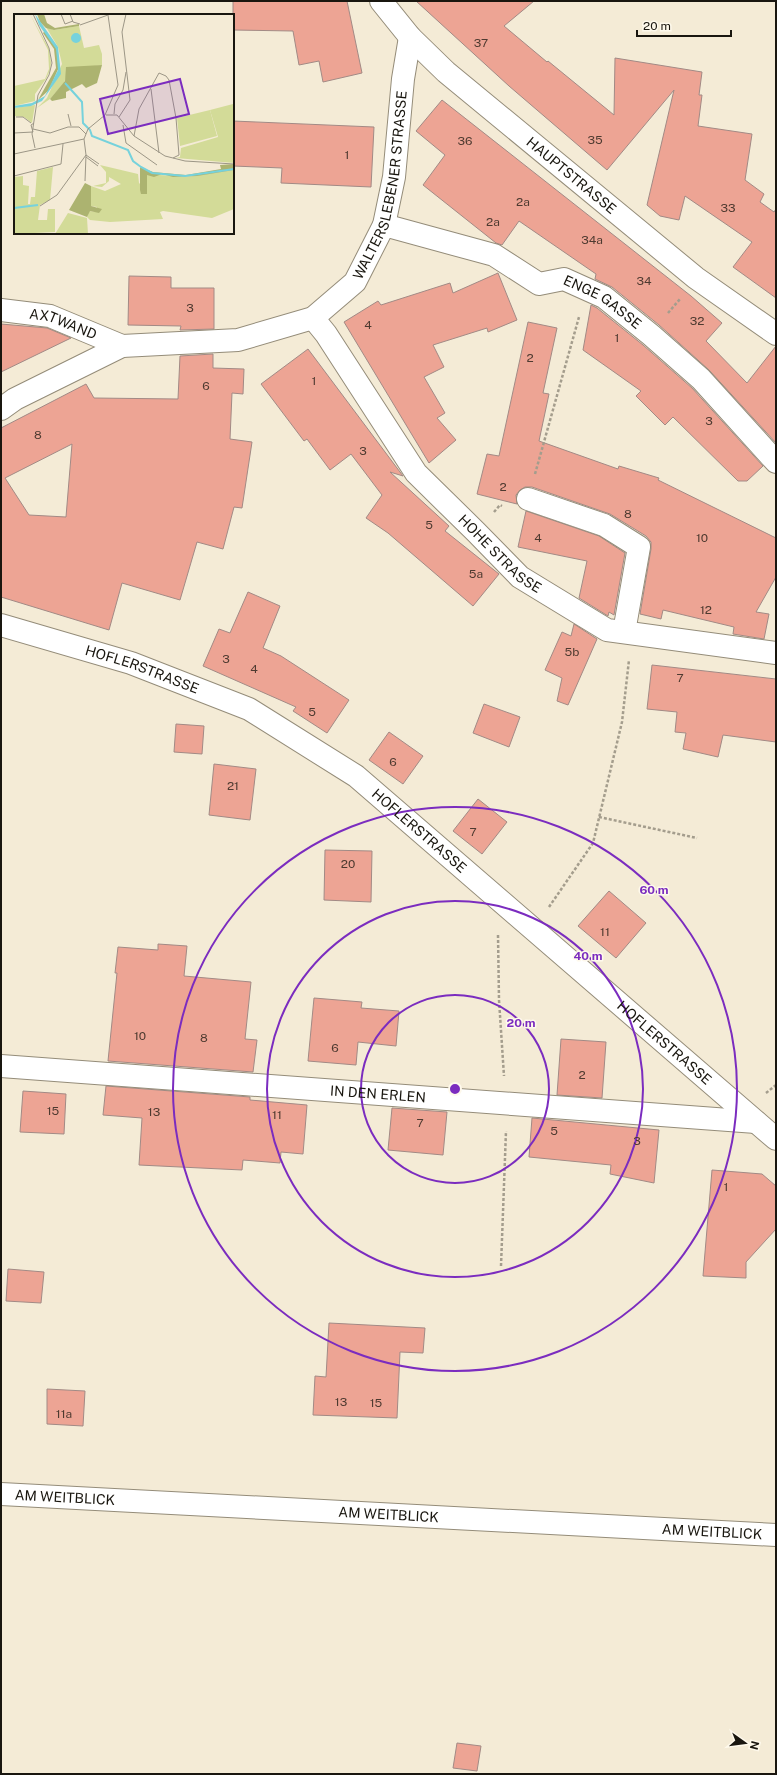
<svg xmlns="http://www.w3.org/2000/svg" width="777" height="1775" viewBox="0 0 777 1775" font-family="'Public Sans',sans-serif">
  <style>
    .building { fill: #eda494; stroke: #a28a85; fill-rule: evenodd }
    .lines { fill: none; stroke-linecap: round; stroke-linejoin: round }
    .minor-casing { stroke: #948c79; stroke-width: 24 }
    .path { stroke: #a49d8d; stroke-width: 2.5; stroke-dasharray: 3 2; stroke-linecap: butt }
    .minor { stroke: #fff; stroke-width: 22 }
    .ring { fill: none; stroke: #7b2cbf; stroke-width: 2 }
    .labels { text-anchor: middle; stroke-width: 3; stroke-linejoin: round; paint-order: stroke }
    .number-label { font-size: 12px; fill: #4e3a30 }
    .street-label { font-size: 14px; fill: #19160f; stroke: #fef9ec }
    .inset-river { fill: none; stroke: #76d2dc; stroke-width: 2 }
    .inset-road { fill: none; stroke: #9c9686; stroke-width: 1 }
    .view { fill: #7b2cbf; fill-opacity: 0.15; stroke: #7b2cbf; stroke-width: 2 }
    .inset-edge { fill: none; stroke: #19160f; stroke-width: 2 }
    .centre { fill: #7b2cbf; stroke: #fef9ec; stroke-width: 2 }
    .ring-label { font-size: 12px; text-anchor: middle; font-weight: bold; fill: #7b2cbf; stroke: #fef9ec; stroke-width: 3; stroke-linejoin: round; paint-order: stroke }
  </style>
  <rect width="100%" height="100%" fill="#f4ebd6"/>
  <!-- building -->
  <g class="building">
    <polygon points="233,1 347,1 362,73 323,82 319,61 299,65 293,31 233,30"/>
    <polygon points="416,1 534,1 504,26 547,62 548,61 614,115 615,58 702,72 699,95 702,95 698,126 752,134 745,180 764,194 760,202 774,212 776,209 776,298 733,267 752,242 685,196 679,220 660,216 647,205 674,90 607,170 509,86"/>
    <polygon points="442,100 691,296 722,323 706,341 747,383 776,346 776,443 709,370 659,325 612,287 595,279 596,274 519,221 502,245 496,243 423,185 445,155 416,131"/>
    <polygon points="233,121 374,127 371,187 281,183 282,168 233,166"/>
    <polygon points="498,273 517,320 488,332 487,328 433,345 444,367 424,377 445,413 437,418 456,440 429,463 344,322 378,301 381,305 450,283 453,293"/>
    <polygon points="129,276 171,277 171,288 214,288 214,329 180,330 181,326 128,325"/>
    <polygon points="591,305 597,308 643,345 692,388 763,466 747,481 738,481 673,417 665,425 636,396 641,391 583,350"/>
    <polygon points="528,322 557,328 543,393 549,394 539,441 618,469 619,466 659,478 658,480 776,538 776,577 756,612 769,614 764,639 733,634 734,627 663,610 661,619 640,614 651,549 651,542 646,536 610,514 532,487 525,487 520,490 516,495 517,504 477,494 487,454 499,456"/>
    <polygon points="1,324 47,328 71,338 1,372"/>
    <polygon points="308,349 403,476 390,472 449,526 445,531 499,574 473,606 388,533 366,518 382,495 351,454 330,470 307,439 304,441 261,384"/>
    <path d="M 213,354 L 213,368 L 244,369 L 243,394 L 232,393 L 230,439 L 252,442 L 242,508 L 234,507 L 223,549 L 197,542 L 180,600 L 122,583 L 109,630 L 1,597 L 1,428 L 86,384 L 94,398 L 178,399 L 180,356 ZM 72,444 L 66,517 L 29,515 L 5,478 Z"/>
    <polygon points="526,511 599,536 625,553 614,615 609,612 608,616 579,598 587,561 518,547"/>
    <polygon points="248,592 280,606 263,648 281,656 349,700 327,733 293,711 296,707 203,666 219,629 230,633"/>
    <polygon points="574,624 597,639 568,705 557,701 562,678 545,670 562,632 571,636"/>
    <polygon points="652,665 776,679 776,742 723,735 718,757 683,749 686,733 675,732 677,712 647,709"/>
    <polygon points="484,704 520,717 509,747 473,733"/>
    <polygon points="176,724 204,726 202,754 174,752"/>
    <polygon points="389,732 423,756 403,784 369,760"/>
    <polygon points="214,764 256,769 250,820 209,815"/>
    <polygon points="478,799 507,822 482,854 453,831"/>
    <polygon points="325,850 372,851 371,902 324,900"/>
    <polygon points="609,891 646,923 616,958 578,926"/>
    <polygon points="158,944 187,946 184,976 251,982 245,1039 257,1040 253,1072 108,1061 117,973 115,973 118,947 158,950"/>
    <polygon points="314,998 362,1002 361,1008 399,1011 396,1046 358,1042 356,1065 308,1061"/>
    <polygon points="561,1039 606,1042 602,1098 557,1095"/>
    <polygon points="106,1086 250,1097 250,1100 307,1105 303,1154 281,1152 280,1163 243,1160 242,1170 139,1165 142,1118 103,1115"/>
    <polygon points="23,1091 66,1094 64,1134 20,1132"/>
    <polygon points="392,1108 447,1112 443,1155 388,1150"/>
    <polygon points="532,1118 659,1130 654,1183 610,1174 611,1165 529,1157"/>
    <polygon points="712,1170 762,1174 776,1186 776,1229 746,1262 746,1278 703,1276"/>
    <polygon points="8,1269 44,1272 41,1303 6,1301"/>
    <polygon points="329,1323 425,1328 423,1353 400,1352 397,1418 313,1415 315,1376 326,1377"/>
    <polygon points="47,1389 85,1391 83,1426 47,1424"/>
    <polygon points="457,1743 481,1746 477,1771 453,1768"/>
  </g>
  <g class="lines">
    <!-- minor casing -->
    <g class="minor-casing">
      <g id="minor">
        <path id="s1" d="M 381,1 L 410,37 L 446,72 L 696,278 L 776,334"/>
        <path id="s2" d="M 384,225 L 494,255 L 539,284 L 564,279 L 604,297 L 651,335 L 701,379 L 776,462"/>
        <path id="s3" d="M 1,310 L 50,316 L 122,346"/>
        <path id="s4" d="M 313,318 L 326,334 L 416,473 L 476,532 L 520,577 L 607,630 L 776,653"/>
        <path id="s5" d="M 1,409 L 15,399 L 122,346 L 238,340 L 313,318 L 355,282 L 384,225 L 394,177 L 403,79 L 410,37"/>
        <polyline points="528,499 604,525 639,547 624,632"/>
        <path id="s6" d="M 1,625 L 131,663 L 249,709 L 356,776 L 776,1139"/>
        <path id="s7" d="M 1,1066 L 756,1122"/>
        <path id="s8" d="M 1,1494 L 776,1535"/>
      </g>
    </g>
    <!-- path -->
    <g class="path">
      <polyline points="668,313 680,299"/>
      <polyline points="535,474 579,317"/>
      <polyline points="494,512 500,505 502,506"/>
      <polyline points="599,817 697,838"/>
      <polyline points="549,907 593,843 622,722 629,660"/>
      <polyline points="498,935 499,1000 504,1076"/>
      <polyline points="766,1093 776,1085"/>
      <polyline points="501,1266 506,1131"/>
    </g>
    <!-- minor -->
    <use href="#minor" class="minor"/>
  </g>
  <!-- distance rings -->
  <g class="ring">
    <circle cx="455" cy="1089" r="94"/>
    <circle cx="455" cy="1089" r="188"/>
    <circle cx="455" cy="1089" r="282"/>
  </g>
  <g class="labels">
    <!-- number labels -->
    <g class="number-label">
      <text x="481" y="47">37</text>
      <text x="595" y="144">35</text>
      <text x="465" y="145">36</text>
      <text x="347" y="159">1</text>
      <text x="523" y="206">2a</text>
      <text x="728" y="212">33</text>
      <text x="493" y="226">2a</text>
      <text x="592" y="244">34a</text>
      <text x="644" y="285">34</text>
      <text x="190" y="312">3</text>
      <text x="697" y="325">32</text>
      <text x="368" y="329">4</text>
      <text x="617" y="342">1</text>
      <text x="530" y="362">2</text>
      <text x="314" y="385">1</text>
      <text x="206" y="390">6</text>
      <text x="709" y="425">3</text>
      <text x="38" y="439">8</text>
      <text x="363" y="455">3</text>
      <text x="503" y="491">2</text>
      <text x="628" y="518">8</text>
      <text x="429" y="529">5</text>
      <text x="538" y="542">4</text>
      <text x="702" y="542">10</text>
      <text x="476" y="578">5a</text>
      <text x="706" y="614">12</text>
      <text x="572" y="656">5b</text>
      <text x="226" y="663">3</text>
      <text x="254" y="673">4</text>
      <text x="680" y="682">7</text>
      <text x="312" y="716">5</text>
      <text x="393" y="766">6</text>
      <text x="233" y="790">21</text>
      <text x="473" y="836">7</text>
      <text x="348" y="868">20</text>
      <text x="605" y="936">11</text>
      <text x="140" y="1040">10</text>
      <text x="204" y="1042">8</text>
      <text x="335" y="1052">6</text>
      <text x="582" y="1079">2</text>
      <text x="53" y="1115">15</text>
      <text x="154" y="1116">13</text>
      <text x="277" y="1119">11</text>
      <text x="420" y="1127">7</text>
      <text x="554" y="1135">5</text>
      <text x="637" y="1145">3</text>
      <text x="726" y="1191">1</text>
      <text x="341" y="1406">13</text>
      <text x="376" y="1407">15</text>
      <text x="64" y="1418">11a</text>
    </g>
    <!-- street labels -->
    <g class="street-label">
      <text dy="5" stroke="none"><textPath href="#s1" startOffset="259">HAUPTSTRASSE</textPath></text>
      <text dy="5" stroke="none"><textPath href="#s5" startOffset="488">WALTERSLEBENER STRASSE</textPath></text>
      <text dy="5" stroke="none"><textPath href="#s2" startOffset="238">ENGE GASSE</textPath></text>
      <text dy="5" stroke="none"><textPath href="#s3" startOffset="64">AXTWAND</textPath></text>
      <text dy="5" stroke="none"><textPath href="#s4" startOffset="303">HOHE STRASSE</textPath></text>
      <text dy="5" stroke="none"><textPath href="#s6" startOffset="148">HOFLERSTRASSE</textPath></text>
      <text dy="5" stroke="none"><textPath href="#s6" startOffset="472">HOFLERSTRASSE</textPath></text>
      <text dy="5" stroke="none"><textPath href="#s6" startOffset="796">HOFLERSTRASSE</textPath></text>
      <text dy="5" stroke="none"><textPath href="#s7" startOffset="378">IN DEN ERLEN</textPath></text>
      <text dy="5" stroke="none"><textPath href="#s8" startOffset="64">AM WEITBLICK</textPath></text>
      <text dy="5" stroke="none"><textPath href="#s8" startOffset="388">AM WEITBLICK</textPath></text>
      <text dy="5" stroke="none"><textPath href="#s8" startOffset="712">AM WEITBLICK</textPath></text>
    </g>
  </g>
  <!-- overview -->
  <g transform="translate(14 14)">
    <rect width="220" height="220" fill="#f4ebd6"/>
    <path d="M 16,0 L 35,35 L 37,49 L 36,56 L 32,65 L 21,80 L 21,87 L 0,92 L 0,72 L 31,65 L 35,55 L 34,36 ZM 65,12 L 70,34 L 85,31 L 88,40 L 88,51 L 59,55 L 53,60 L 50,69 L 36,85 L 23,94 L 33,84 L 48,50 L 44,33 L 32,13 L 40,16 ZM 219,90 L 220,149 L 162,144 L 166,143 L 167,134 L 204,123 L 196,96 ZM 21,91 L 18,109 L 10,103 L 0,102 L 0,94 ZM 86,151 L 124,160 L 125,169 L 133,176 L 133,160 L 172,163 L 220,156 L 220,195 L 198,204 L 149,197 L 146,198 L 149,205 L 96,208 L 76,206 L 73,203 L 75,197 L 83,198 L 83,193 L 77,192 L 77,172 L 91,177 L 107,170 L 95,163 L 95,167 L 88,173 L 79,172 L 92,169 L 92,158 ZM 39,153 L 36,186 L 26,191 L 24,206 L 33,206 L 34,195 L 41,195 L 41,218 L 0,220 L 0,163 L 9,162 L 9,171 L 15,172 L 14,190 L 16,190 L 17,183 L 21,183 L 23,157 ZM 54,199 L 73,204 L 74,220 L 41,220 Z" fill="#d3db98"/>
    <path d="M 23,0 L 30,0 L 33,9 L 41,14 L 65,10 L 65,12 L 40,16 L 32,14 L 26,8 ZM 31,17 L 43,35 L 45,53 L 35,76 L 24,86 L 42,54 L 40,35 L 29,19 ZM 88,51 L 83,69 L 72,74 L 68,70 L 52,78 L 52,84 L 38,87 L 36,85 L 51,67 L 52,53 ZM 220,150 L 220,156 L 183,162 L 159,163 L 148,160 L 140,163 L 133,161 L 133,180 L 127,180 L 126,176 L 126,153 L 139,158 L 172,161 L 207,155 L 206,151 ZM 71,169 L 77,172 L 77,192 L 88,195 L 85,199 L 76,197 L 73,203 L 55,196 Z" fill="#acb370"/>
    <path d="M 196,96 L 203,122 L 166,132 L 163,104 Z" fill="#d3db98"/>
    <path d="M 21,0 L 44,33 L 47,60 L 28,87 L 17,92 L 0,94 L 0,92 L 18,89 L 31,82 L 44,56 L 42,35 L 25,11 ZM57 24a5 5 0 1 1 10 0a5 5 0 1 1-10 0Z" fill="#76d2dc"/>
    <path class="inset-river" d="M 51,69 L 68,88 L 69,109 L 76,116 L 78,122 L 114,136 L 119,147 L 127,153 L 138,159 L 171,162 L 220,155M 0,194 L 24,191"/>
    <path class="inset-road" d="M 19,0 L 35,34 L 38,49 L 35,61 L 24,81 L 18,120 L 21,134M 47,0 L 51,10 L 59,7M 56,0 L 59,8 L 66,10M 66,11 L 94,1M 145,59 L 152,62 L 155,66 L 162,104 L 165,141 L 159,144M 137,75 L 145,139M 54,100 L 57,112M 100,100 L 101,90 L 109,76 L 112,58M 92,101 L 103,101 L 120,122 L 151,142 L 171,147 L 220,150M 2,103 L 9,103 L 17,109M 105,103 L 116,86 L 108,18 L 112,0M 109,111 L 112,129 L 143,151M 19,115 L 36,119 L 54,113 L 65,113 L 72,120M 0,119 L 19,118 L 17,111 L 20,109M 120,122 L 125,95 L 145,59M 0,140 L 70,125M 72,141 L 85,150M 72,143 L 84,152M 0,162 L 47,150 L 49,130M 71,167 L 72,141 L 70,125 L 74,115 L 91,101 L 104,71 L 94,1M 26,192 L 43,181 L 72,141"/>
    <path class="view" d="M 166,65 L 175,100 L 94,120 L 86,85 Z"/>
    <rect width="220" height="220" class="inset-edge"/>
  </g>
  <circle cx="455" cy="1089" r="6" class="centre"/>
  <g class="ring-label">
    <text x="654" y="894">60 m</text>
    <text x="588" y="960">40 m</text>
    <text x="521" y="1027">20 m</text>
  </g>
  <!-- border -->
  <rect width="777" height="1775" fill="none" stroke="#19160f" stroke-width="4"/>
  <!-- north arrow -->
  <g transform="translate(745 1743) rotate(104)" stroke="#fef9ec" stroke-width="3" paint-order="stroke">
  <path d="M0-3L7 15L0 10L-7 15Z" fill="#19160f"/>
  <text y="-6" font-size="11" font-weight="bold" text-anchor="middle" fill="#19160f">N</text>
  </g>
  <!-- scale -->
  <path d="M637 30v6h94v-6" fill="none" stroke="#19160f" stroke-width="2"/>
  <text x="643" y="30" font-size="12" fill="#19160f" stroke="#fef9ec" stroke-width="3" paint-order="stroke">20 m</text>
</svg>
